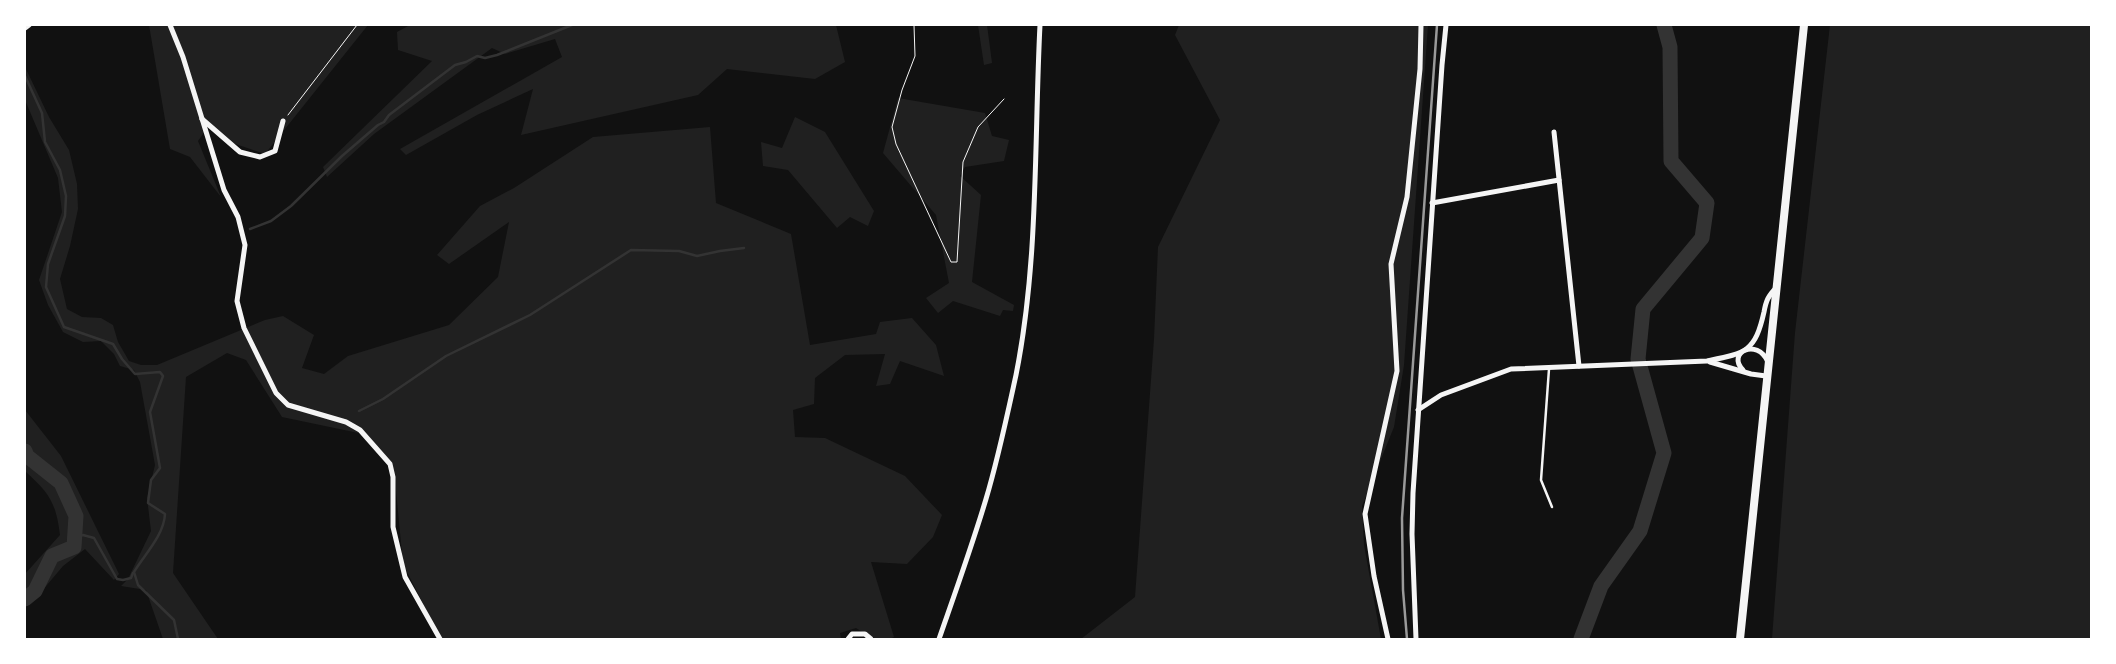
<svg xmlns="http://www.w3.org/2000/svg" width="2116" height="664" viewBox="0 0 2116 664" font-family="Mulish,sans-serif">
  <style>
    .green { fill: #202020 }
    .lines { fill: none; stroke-linecap: round; stroke-linejoin: round }
    .stream { stroke: #333; stroke-width: 2.5 }
    .river { stroke: #333; stroke-width: 15 }
    .path { stroke: #f5f5f5; stroke-width: 1 }
    .service { stroke: #f5f5f5; stroke-width: 2.5 }
    .minor { stroke: #f5f5f5; stroke-width: 5 }
    .primary { stroke: #f5f5f5; stroke-width: 8 }
    .rail { stroke: #9a9a9a; stroke-width: 2.5 }
  </style>
  <rect width="100%" height="100%" fill="#111"/>
  <!-- green -->
  <g class="green">
    <polygon points="149,25 368,25 265,154 221,139 208,127 198,141 221,197 190,157 170,149"/>
    <polygon points="410,25 836,25 845,62 815,79 727,69 698,95 521,135 533,89 477,115 406,155 400,149 562,57 555,39 505,54 492,48 374,134 327,177 323,167 432,61 398,50 397,32"/>
    <polygon points="978,25 987,25 992,63 984,65"/>
    <polygon points="1179,25 1428,25 1404,365 1394,427 1362,506 1364,545 1381,639 1081,639 1135,597 1154,339 1158,247 1220,120 1175,35"/>
    <polygon points="1830,25 2091,25 2091,639 1772,639 1795,333"/>
    <path d="M 25,67 L 49,117 L 69,150 L 77,184 L 78,209 L 70,246 L 60,279 L 67,309 L 82,317 L 101,318 L 113,325 L 118,342 L 129,361 L 141,365 L 157,365 L 265,320 L 283,316 L 314,335 L 302,368 L 324,374 L 348,356 L 449,325 L 498,277 L 509,222 L 449,264 L 437,255 L 480,206 L 514,188 L 593,137 L 710,127 L 716,203 L 791,234 L 810,345 L 876,334 L 880,322 L 912,318 L 936,345 L 944,376 L 900,361 L 890,384 L 876,386 L 885,354 L 845,355 L 815,378 L 814,404 L 793,410 L 795,437 L 825,438 L 905,476 L 942,515 L 933,537 L 907,564 L 871,562 L 894,637 C 881,645 867,635 856,628 L 840,633 L 841,639 L 441,639 L 403,564 L 394,470 L 368,435 L 282,417 L 246,360 L 227,353 L 186,377 L 173,573 L 218,639 L 163,639 L 146,590 L 121,586 L 128,579 L 151,531 L 147,498 L 155,465 L 140,382 L 134,370 L 120,366 L 114,354 L 101,341 L 83,342 L 63,332 L 48,305 L 39,280 L 62,212 L 58,178 L 25,100 Z"/>
    <polygon points="898,98 985,113 992,136 1009,140 1004,161 965,167 960,176 981,195 972,282 1014,305 1013,311 1003,310 1000,316 953,301 938,313 926,298 949,283 936,215 883,153"/>
    <polygon points="795,117 825,132 874,211 868,226 850,217 837,228 788,170 763,166 761,142 782,148"/>
    <path d="M 25,410 L 61,456 L 119,574 L 114,580 L 85,549 L 63,566 L 31,604 L 25,606 L 25,574 L 60,535 C 56,502 49,493 25,471 Z"/>
  </g>
  <g class="lines">
    <!-- stream -->
    <g class="stream">
      <path d="M 25,76 L 42,113 L 45,142 L 60,170 L 66,196 L 65,216 L 48,264 L 46,287 L 64,327 L 113,344 L 122,359 L 135,374 L 160,372 L 163,376 L 150,412 L 160,468 L 151,480 L 148,503 L 165,514 C 164,535 145,554 134,572 L 138,585 L 174,620 L 178,639"/>
      <polyline points="250,229 271,221 291,206 342,156 378,125 384,122 389,115 455,65 466,62 477,56 485,58 497,55 572,25"/>
      <polyline points="359,411 383,399 446,356 530,315 631,250 679,251 697,256 720,251 744,248"/>
      <polyline points="74,536 83,535 94,538 117,579 123,580 131,578 133,573"/>
    </g>
    <!-- river -->
    <g class="river">
      <polyline points="25,451 27,456 61,483 76,516 74,547 52,556 35,591 25,599"/>
      <polyline points="1581,639 1601,586 1640,531 1664,453 1638,359 1643,309 1702,238 1707,203 1671,161 1670,47 1664,25"/>
    </g>
    <!-- path -->
    <g class="path">
      <polyline points="914,25 915,56 902,90 892,127 896,144 951,262 957,262 963,162 978,127 1004,99"/>
      <polyline points="288,115 357,25"/>
    </g>
    <!-- service -->
    <polyline class="service" points="1549,369 1541,480 1552,507"/>
    <!-- minor -->
    <g class="minor">
      <polyline points="170,25 183,57 224,190 238,217 245,245 237,301 244,328 276,393 288,405 346,422 360,430 390,464 393,477 393,527 405,577 440,639"/>
      <polyline points="25,28 29,25"/>
      <polyline points="202,119 240,152 260,157 275,151 283,121"/>
      <polyline points="1554,132 1579,366"/>
      <polyline points="1432,203 1559,180"/>
      <polyline points="1710,362 1751,374 1766,376"/>
      <path d="M 1743,370 C 1726,353 1757,337 1768,362"/>
      <path d="M 1418,410 L 1441,395 L 1511,369 L 1707,361 C 1746,353 1755,352 1764,312 C 1766,301 1768,296 1776,288"/>
      <polyline points="848,639 852,634 865,634 871,639"/>
      <path d="M 939,639 C 955,593 972,546 986,499 C 998,459 1007,416 1016,375 C 1039,260 1034,141 1040,25"/>
      <polyline points="1388,639 1374,576 1365,514 1397,371 1391,264 1407,197 1420,69 1421,25"/>
      <polyline points="1416,639 1412,534 1413,493 1442,65 1446,25"/>
    </g>
    <!-- primary -->
    <polyline class="primary" points="1740,639 1804,25"/>
    <!-- rail -->
    <polyline class="rail" points="1407,639 1403,590 1402,518 1437,25"/>
  </g>
  <!-- border -->
  <rect width="2116" height="664" fill="none" stroke="#ffffff" stroke-width="52"/>
</svg>
